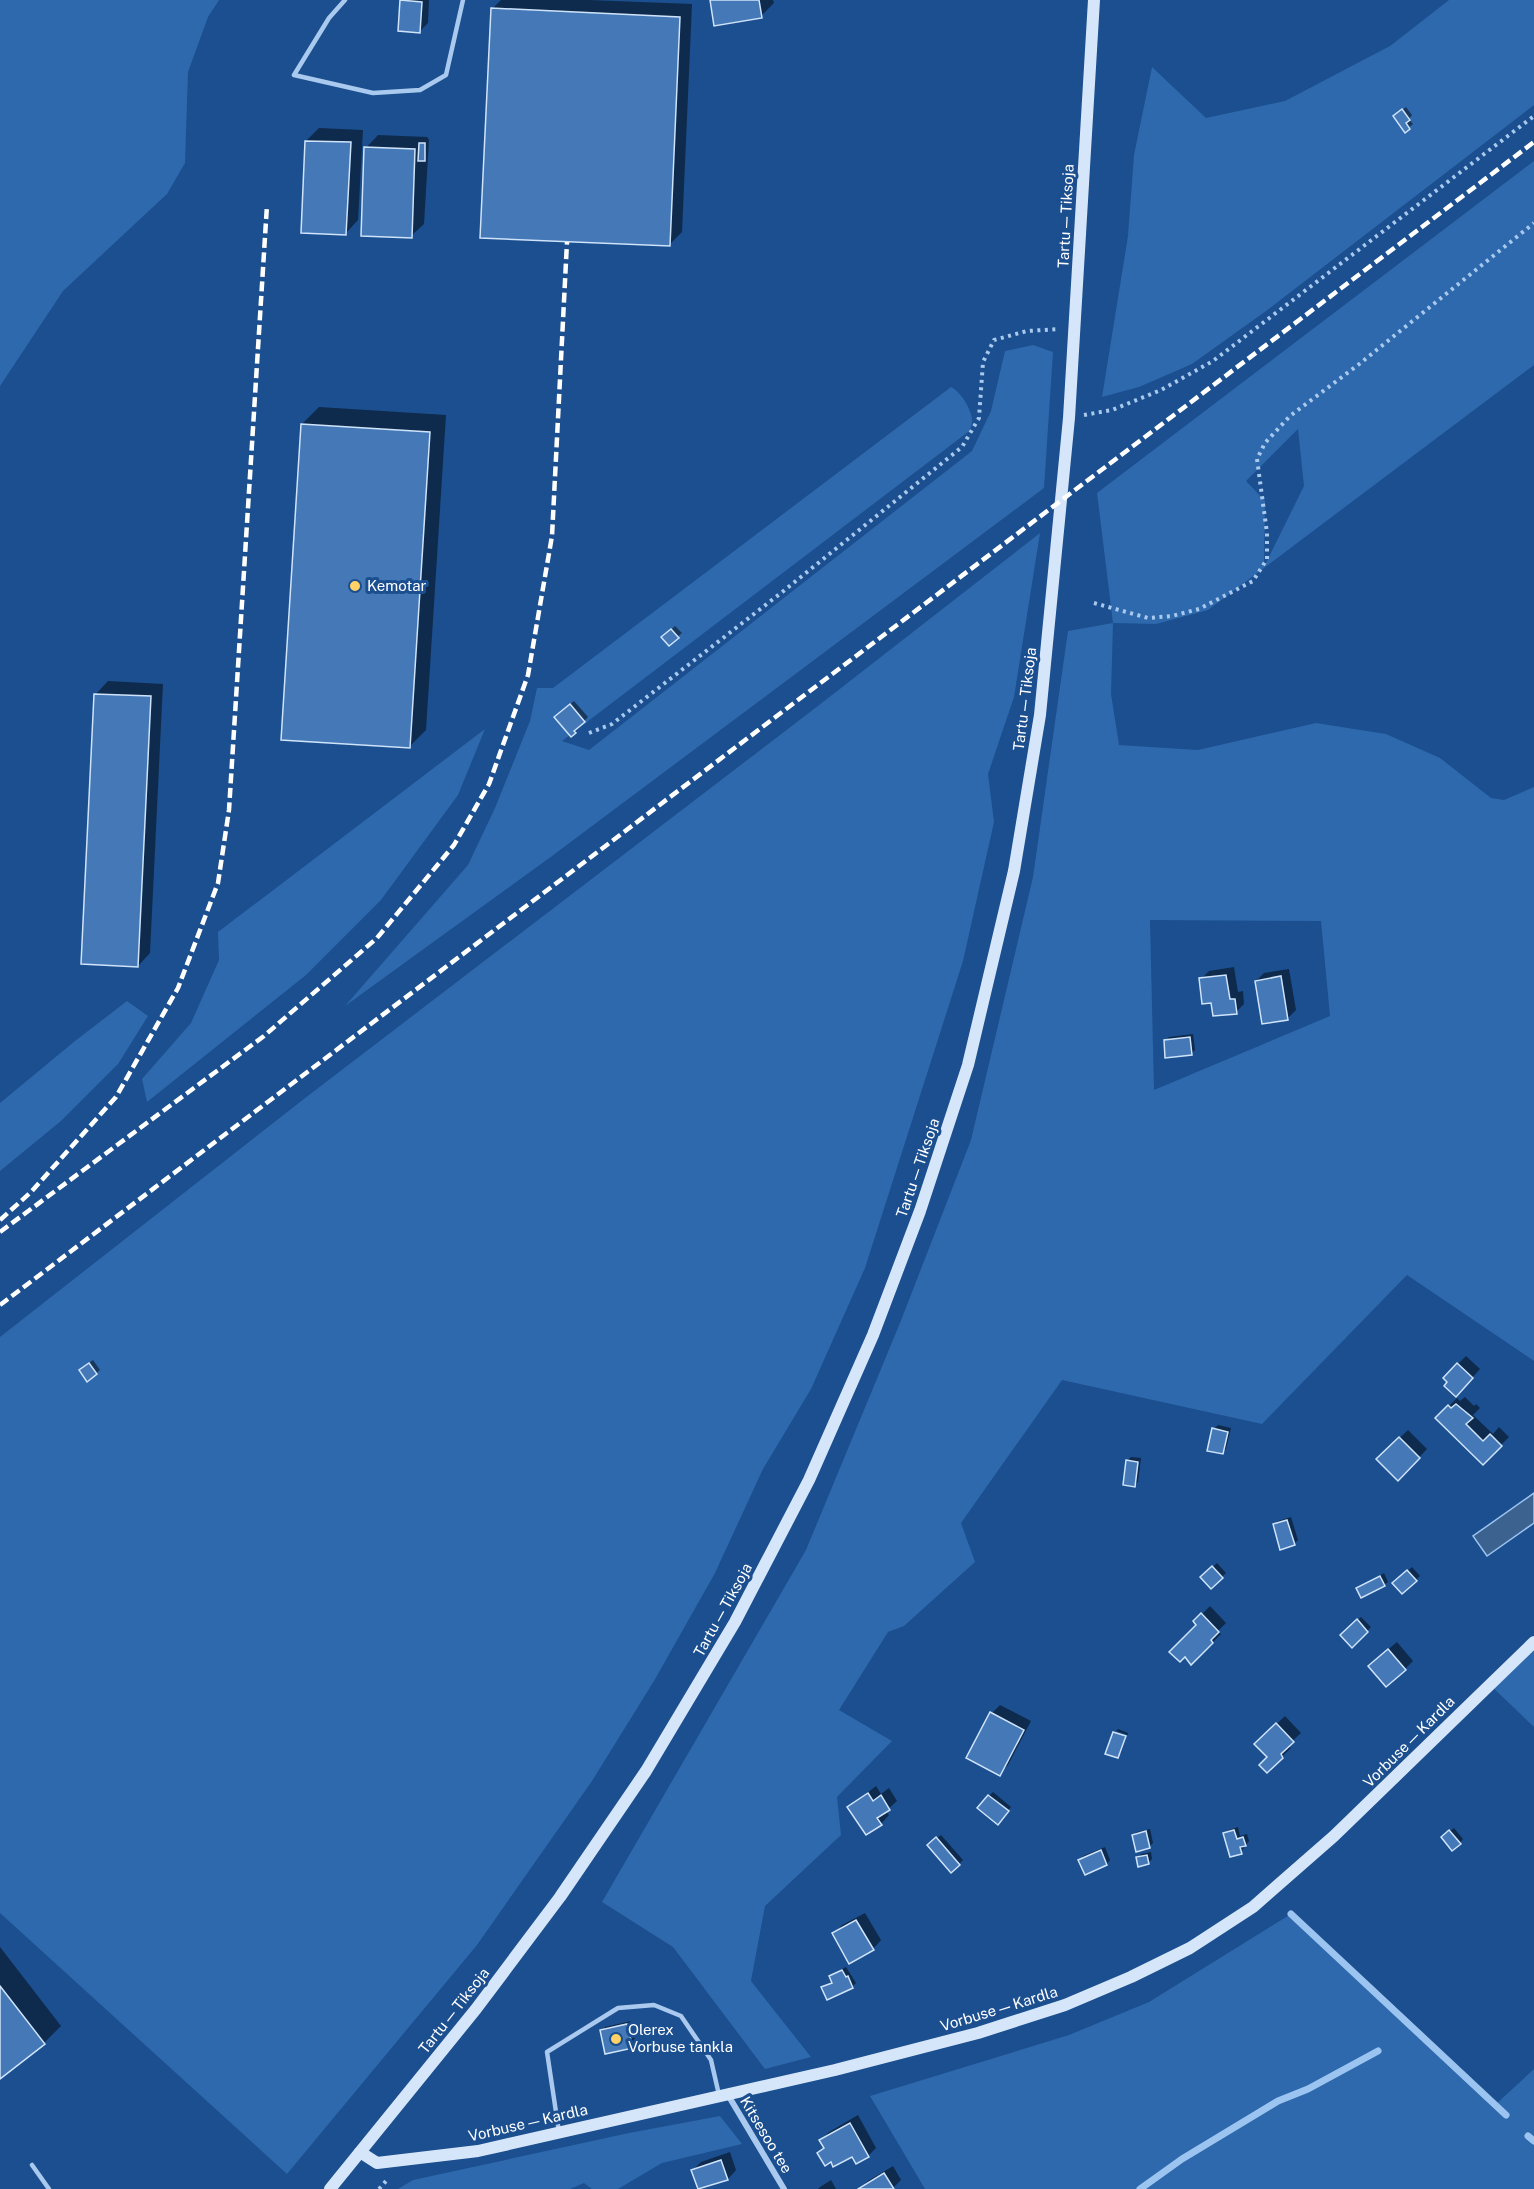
<svg xmlns="http://www.w3.org/2000/svg" width="1534" height="2189" viewBox="0 0 1534 2189" font-family="'Public Sans',sans-serif">
  <style>
    .green { fill: #2e69ad; fill-rule: evenodd }
    .water { fill: #3c6290; stroke: #9cc4f0; stroke-width: 1.5 }
    .shadow { fill: #0007 }
    .lines { fill: none; stroke-linecap: round; stroke-linejoin: round }
    .stream { stroke: #9cc4f0; stroke-width: 7 }
    .building { fill: #4478b7; stroke: #cfe3fa; stroke-width: 1.5 }
    .path { stroke: #a9c9ee; stroke-width: 4; stroke-dasharray: 3 4.5; stroke-linecap: butt }
    .lane { stroke: #a9c9ee; stroke-width: 4.5 }
    .street { stroke: #a9c9ee; stroke-width: 6 }
    .secondary { stroke: #d6e6fa; stroke-width: 12 }
    .rail { stroke: #fff; stroke-width: 4.5; stroke-dasharray: 10 4.5; stroke-linecap: butt }
    .poi-dot { fill: #ffd166; stroke: #1b4f8f; stroke-width: 2 }
    .labels { text-anchor: middle; stroke-width: 6; stroke-linejoin: round; paint-order: stroke }
    .street-label { font-size: 15px; fill: #fff; stroke: #1b4f8f }
    .poi-label { font-size: 15px; fill: #fff; stroke: #1b4f8f; text-anchor: start }
  </style>
  <rect width="100%" height="100%" fill="#1b4f8f"/>
  <!-- green -->
  <g class="green">
    <polygon points="0,0 219,0 208,17 188,72 185,163 167,194 63,291 0,386"/>
    <polygon points="1449,0 1534,0 1534,105 1266,311 1192,364 1139,387 1102,397 1128,236 1134,155 1152,67 1206,118 1285,101 1390,46"/>
    <path d="M 1534,161 L 1534,365 L 1208,610 L 1156,624 L 1113,623 L 1111,694 L 1119,745 L 1198,750 L 1316,723 L 1386,734 L 1440,758 L 1491,798 L 1504,800 L 1534,787 L 1534,1361 L 1407,1275 L 1262,1424 L 1062,1380 L 961,1523 L 975,1562 L 904,1626 L 888,1632 L 839,1710 L 892,1741 L 837,1797 L 841,1835 L 765,1906 L 751,1981 L 811,2057 L 765,2069 L 673,1947 L 602,1902 L 806,1550 L 900,1323 L 971,1140 L 1033,877 L 1068,631 L 1113,623 L 1097,493 ZM 1298,429 L 1304,486 L 1264,567 L 1265,501 L 1246,481 ZM 1150,920 L 1321,921 L 1330,1016 L 1154,1090 Z"/>
    <path d="M 1033,345 L 1053,352 L 1044,488 L 552,856 L 345,1006 L 468,865 L 495,808 L 530,721 L 537,688 L 553,688 L 951,387 C 961,392 973,411 972,422 C 972,426 970,429 968,432 L 562,741 L 589,750 L 972,451 L 991,411 L 1005,351 Z"/>
    <polygon points="1040,533 1014,697 988,774 994,822 963,961 865,1268 811,1389 763,1469 715,1573 654,1681 592,1781 477,1945 287,2174 0,1913 0,1337 309,1095 814,709"/>
    <polygon points="485,729 458,795 381,900 306,975 147,1102 142,1079 191,1023 219,960 218,932"/>
    <polygon points="127,1001 148,1016 118,1064 61,1121 0,1171 0,1103 75,1041"/>
    <polygon points="1534,1642 1534,1727 1489,1684"/>
    <polygon points="1291,1914 1495,2105 1534,2069 1534,2189 925,2189 870,2096 1069,2035 1149,2002"/>
    <polygon points="720,2116 742,2144 662,2163 618,2189 592,2189 584,2183 570,2189 398,2189 413,2180 629,2133"/>
  </g>
  <!-- water -->
  <polygon class="water" points="1534,1493 1534,1523 1487,1556 1473,1536"/>
  <!-- shadow -->
  <g class="shadow">
    <polygon points="403,0 429,0 428,23 420,31"/>
    <polygon points="501,0 589,0 692,4 682,232 669,245 492,9"/>
    <polygon points="711,0 773,0 774,3 761,16"/>
    <polygon points="1406,107 1412,115 1409,119 1413,124 1406,130 1398,113"/>
    <polygon points="319,128 363,130 358,220 346,233 306,141"/>
    <polygon points="378,135 427,137 429,140 424,224 411,236 366,148"/>
    <polygon points="319,407 446,415 426,730 409,747 302,424"/>
    <polygon points="675,626 682,633 669,644 663,637"/>
    <polygon points="108,681 163,684 150,953 138,966 96,694"/>
    <polygon points="574,701 588,717 571,735 559,713"/>
    <polygon points="1234,967 1238,992 1243,991 1244,1004 1236,1012 1213,1001 1201,979 1209,971"/>
    <polygon points="1289,969 1296,1010 1287,1019 1256,981 1264,973"/>
    <polygon points="1193,1034 1195,1050 1191,1054 1165,1041 1169,1037"/>
    <polygon points="1466,1356 1480,1369 1464,1387 1449,1382 1458,1364"/>
    <polygon points="93,1360 100,1370 88,1380 85,1366"/>
    <polygon points="1465,1397 1474,1406 1476,1404 1480,1408 1473,1415 1493,1434 1499,1427 1509,1437 1483,1463 1437,1418 1457,1398 1460,1401"/>
    <polygon points="1218,1425 1231,1428 1226,1449 1222,1453 1214,1429"/>
    <polygon points="1408,1430 1427,1449 1398,1479 1378,1459"/>
    <polygon points="1131,1457 1141,1458 1138,1482 1134,1485 1127,1461"/>
    <polygon points="1291,1517 1298,1540 1294,1544 1274,1525 1278,1521"/>
    <polygon points="1217,1563 1226,1573 1211,1587 1202,1577"/>
    <polygon points="1412,1567 1420,1576 1402,1592 1394,1583"/>
    <polygon points="1384,1573 1388,1582 1384,1585 1358,1588"/>
    <polygon points="1210,1606 1226,1623 1218,1631 1221,1634 1192,1663 1198,1625 1195,1621"/>
    <polygon points="1361,1617 1371,1627 1352,1646 1342,1635"/>
    <polygon points="1397,1642 1413,1661 1405,1669 1378,1658"/>
    <polygon points="1000,1705 1031,1721 1008,1765 999,1774 992,1713"/>
    <polygon points="1285,1716 1301,1733 1288,1745 1291,1748 1267,1771 1269,1757 1256,1744"/>
    <polygon points="1118,1729 1128,1733 1128,1735 1116,1731"/>
    <polygon points="1114,1734 1126,1738 1121,1753 1117,1757"/>
    <polygon points="876,1786 881,1794 889,1788 897,1801 886,1811 889,1815 881,1824 849,1807"/>
    <polygon points="993,1792 1011,1807 1002,1819 989,1796"/>
    <polygon points="1238,1827 1240,1836 1247,1834 1249,1841 1241,1852 1225,1833 1229,1830"/>
    <polygon points="1454,1828 1463,1839 1460,1843 1446,1834"/>
    <polygon points="1150,1829 1153,1843 1149,1847 1133,1835 1137,1832"/>
    <polygon points="941,1835 963,1860 951,1871 929,1845"/>
    <polygon points="1105,1847 1110,1860 1107,1864 1085,1873 1080,1860 1083,1856"/>
    <polygon points="1151,1852 1152,1859 1148,1863 1138,1858 1141,1854"/>
    <polygon points="865,1913 881,1940 873,1949 834,1934 842,1925"/>
    <polygon points="0,1947 61,2026 44,2043 0,2077"/>
    <polygon points="846,1967 856,1983 852,1987 823,1988 833,1981 831,1976 834,1973"/>
    <polygon points="631,2021 636,2043 632,2047 602,2031 605,2027"/>
    <polygon points="858,2115 876,2148 868,2156 852,2155 832,2160 819,2153 825,2147 821,2140 829,2132"/>
    <polygon points="730,2152 736,2170 728,2179 699,2188 693,2170 701,2162"/>
    <polygon points="893,2166 901,2180 893,2188 860,2189 868,2181"/>
    <polygon points="831,2180 836,2189 818,2189 820,2187"/>
  </g>
  <g class="lines">
    <!-- stream -->
    <g class="stream">
      <polyline points="1291,1914 1506,2115"/>
      <polyline points="1528,2136 1534,2141"/>
      <polyline points="1140,2189 1182,2159 1278,2101 1308,2089 1378,2051"/>
    </g>
  </g>
  <!-- building -->
  <g class="building">
    <polygon points="400,0 422,2 420,33 398,31"/>
    <polygon points="710,0 759,0 762,18 714,26"/>
    <polygon points="491,8 680,17 670,246 480,238"/>
    <polygon points="1402,109 1410,120 1406,123 1410,129 1405,133 1393,116"/>
    <polygon points="305,141 351,142 346,235 301,233"/>
    <polygon points="419,143 425,143 425,161 418,161"/>
    <polygon points="364,147 415,149 412,238 361,236"/>
    <polygon points="301,424 430,432 410,748 281,740"/>
    <polygon points="671,629 679,638 669,646 661,637"/>
    <polygon points="94,694 151,696 138,967 81,964"/>
    <polygon points="570,704 585,722 574,731 576,733 571,737 554,717"/>
    <polygon points="1226,975 1230,999 1235,999 1237,1014 1213,1016 1211,1003 1202,1004 1199,978"/>
    <polygon points="1281,976 1288,1020 1262,1024 1255,981"/>
    <polygon points="1190,1037 1192,1055 1165,1058 1164,1040"/>
    <polygon points="89,1363 97,1374 87,1382 79,1370"/>
    <polygon points="1457,1363 1473,1378 1456,1397 1444,1386 1447,1382 1443,1378"/>
    <polygon points="1456,1404 1473,1418 1466,1424 1483,1441 1490,1434 1502,1446 1483,1465 1435,1418 1448,1405 1451,1408"/>
    <polygon points="1212,1428 1228,1432 1223,1454 1207,1451"/>
    <polygon points="1399,1437 1420,1458 1398,1481 1376,1459"/>
    <polygon points="1126,1460 1138,1462 1135,1487 1123,1485"/>
    <polygon points="1287,1520 1295,1545 1280,1550 1273,1524"/>
    <polygon points="1212,1566 1223,1578 1211,1589 1200,1577"/>
    <polygon points="1407,1570 1417,1581 1402,1594 1392,1583"/>
    <polygon points="1380,1576 1385,1586 1361,1598 1356,1588"/>
    <polygon points="1201,1613 1219,1632 1211,1640 1213,1643 1191,1665 1185,1657 1180,1662 1169,1652 1196,1625 1193,1621"/>
    <polygon points="1357,1619 1368,1632 1352,1648 1340,1635"/>
    <polygon points="1388,1649 1406,1670 1386,1687 1368,1666"/>
    <polygon points="990,1712 1024,1730 1000,1776 966,1758"/>
    <polygon points="1276,1723 1294,1742 1281,1754 1283,1758 1267,1773 1259,1765 1267,1757 1254,1744"/>
    <polygon points="1113,1732 1126,1736 1118,1758 1105,1754"/>
    <polygon points="868,1793 873,1801 881,1795 890,1810 877,1818 882,1825 866,1835 847,1807"/>
    <polygon points="988,1795 1009,1811 998,1825 977,1808"/>
    <polygon points="1234,1830 1237,1839 1243,1837 1246,1846 1240,1847 1242,1854 1230,1857 1223,1833"/>
    <polygon points="1449,1830 1461,1844 1452,1851 1441,1837"/>
    <polygon points="1146,1831 1150,1848 1136,1852 1132,1835"/>
    <polygon points="936,1837 960,1865 951,1873 927,1845"/>
    <polygon points="1101,1850 1107,1865 1085,1875 1078,1860"/>
    <polygon points="1147,1855 1149,1864 1138,1867 1136,1857"/>
    <polygon points="856,1920 874,1950 849,1964 832,1933"/>
    <polygon points="842,1970 846,1977 848,1976 853,1988 827,2000 821,1987 832,1983 829,1976"/>
    <polygon points="0,1986 45,2044 0,2079"/>
    <polygon points="627,2024 633,2048 605,2054 600,2030"/>
    <polygon points="850,2123 869,2157 856,2164 852,2157 833,2167 831,2162 825,2166 817,2153 824,2148 819,2140"/>
    <polygon points="721,2160 728,2180 698,2189 691,2170"/>
    <polygon points="884,2173 894,2189 858,2189"/>
  </g>
  <g class="lines">
    <!-- path -->
    <g class="path">
      <polyline points="1084,415 1112,410 1161,390 1213,361 1534,116"/>
      <polyline points="1094,603 1148,618 1172,616 1199,609 1253,581 1267,559 1267,533 1257,459 1265,443 1290,416 1358,365 1534,223"/>
      <polyline points="589,733 612,724 781,593 962,447 979,418 983,362 994,340 1027,331 1059,329"/>
      <polyline points="379,2189 386,2181"/>
    </g>
    <!-- lane -->
    <g class="lane">
      <polyline points="345,0 329,18 294,75 373,93 420,90 446,75 463,0"/>
      <polyline points="559,2132 547,2052 618,2008 654,2005 681,2016 711,2060 719,2095"/>
      <polyline points="32,2165 49,2189"/>
    </g>
    <!-- street -->
    <polyline class="street" points="728,2095 784,2189"/>
    <!-- secondary -->
    <g class="secondary">
      <polyline points="360,2152 377,2163 478,2151 835,2070 978,2033 1065,2005 1131,1977 1190,1948 1253,1907 1334,1836 1534,1642"/>
      <polyline points="330,2189 476,2009 560,1897 646,1771 735,1622 809,1480 873,1335 920,1211 968,1065 1014,871 1040,715 1069,418 1094,0"/>
    </g>
    <!-- rail -->
    <g class="rail">
      <polyline points="0,1220 31,1192 116,1097 178,988 218,883 229,810 267,205"/>
      <polyline points="0,1232 264,1036 377,938 454,845 489,784 528,675 552,536 567,242"/>
      <polyline points="0,1305 1534,142"/>
    </g>
  </g>
  <!-- markers -->
  <g class="poi-dot">
    <circle cx="355" cy="586" r="6"/>
    <circle cx="616" cy="2039" r="6"/>
  </g>
  <g class="labels">
    <!-- street labels -->
    <g class="street-label">
      <text transform="translate(1066 216) rotate(-87)" y="5">Tartu — Tiksoja</text>
      <text transform="translate(1025 699) rotate(-83)" y="5">Tartu — Tiksoja</text>
      <text transform="translate(918 1168) rotate(-71)" y="5">Tartu — Tiksoja</text>
      <text transform="translate(723 1610) rotate(-61)" y="5">Tartu — Tiksoja</text>
      <text transform="translate(1409 1742) rotate(-45)" y="5">Vorbuse — Kardla</text>
      <text transform="translate(999 2009) rotate(-17)" y="5">Vorbuse — Kardla</text>
      <text transform="translate(454 2011) rotate(-52)" y="5">Tartu — Tiksoja</text>
      <text transform="translate(528 2123) rotate(-13)" y="5">Vorbuse — Kardla</text>
      <text transform="translate(766 2135) rotate(59)" y="5">Kitsesoo tee</text>
    </g>
    <!-- poi labels -->
    <g class="poi-label">
      <text x="367" y="591">Kemotar</text>
      <text x="628" y="2035">Olerex<tspan x="628" dy="17">Vorbuse tankla</tspan></text>
    </g>
  </g>
</svg>
